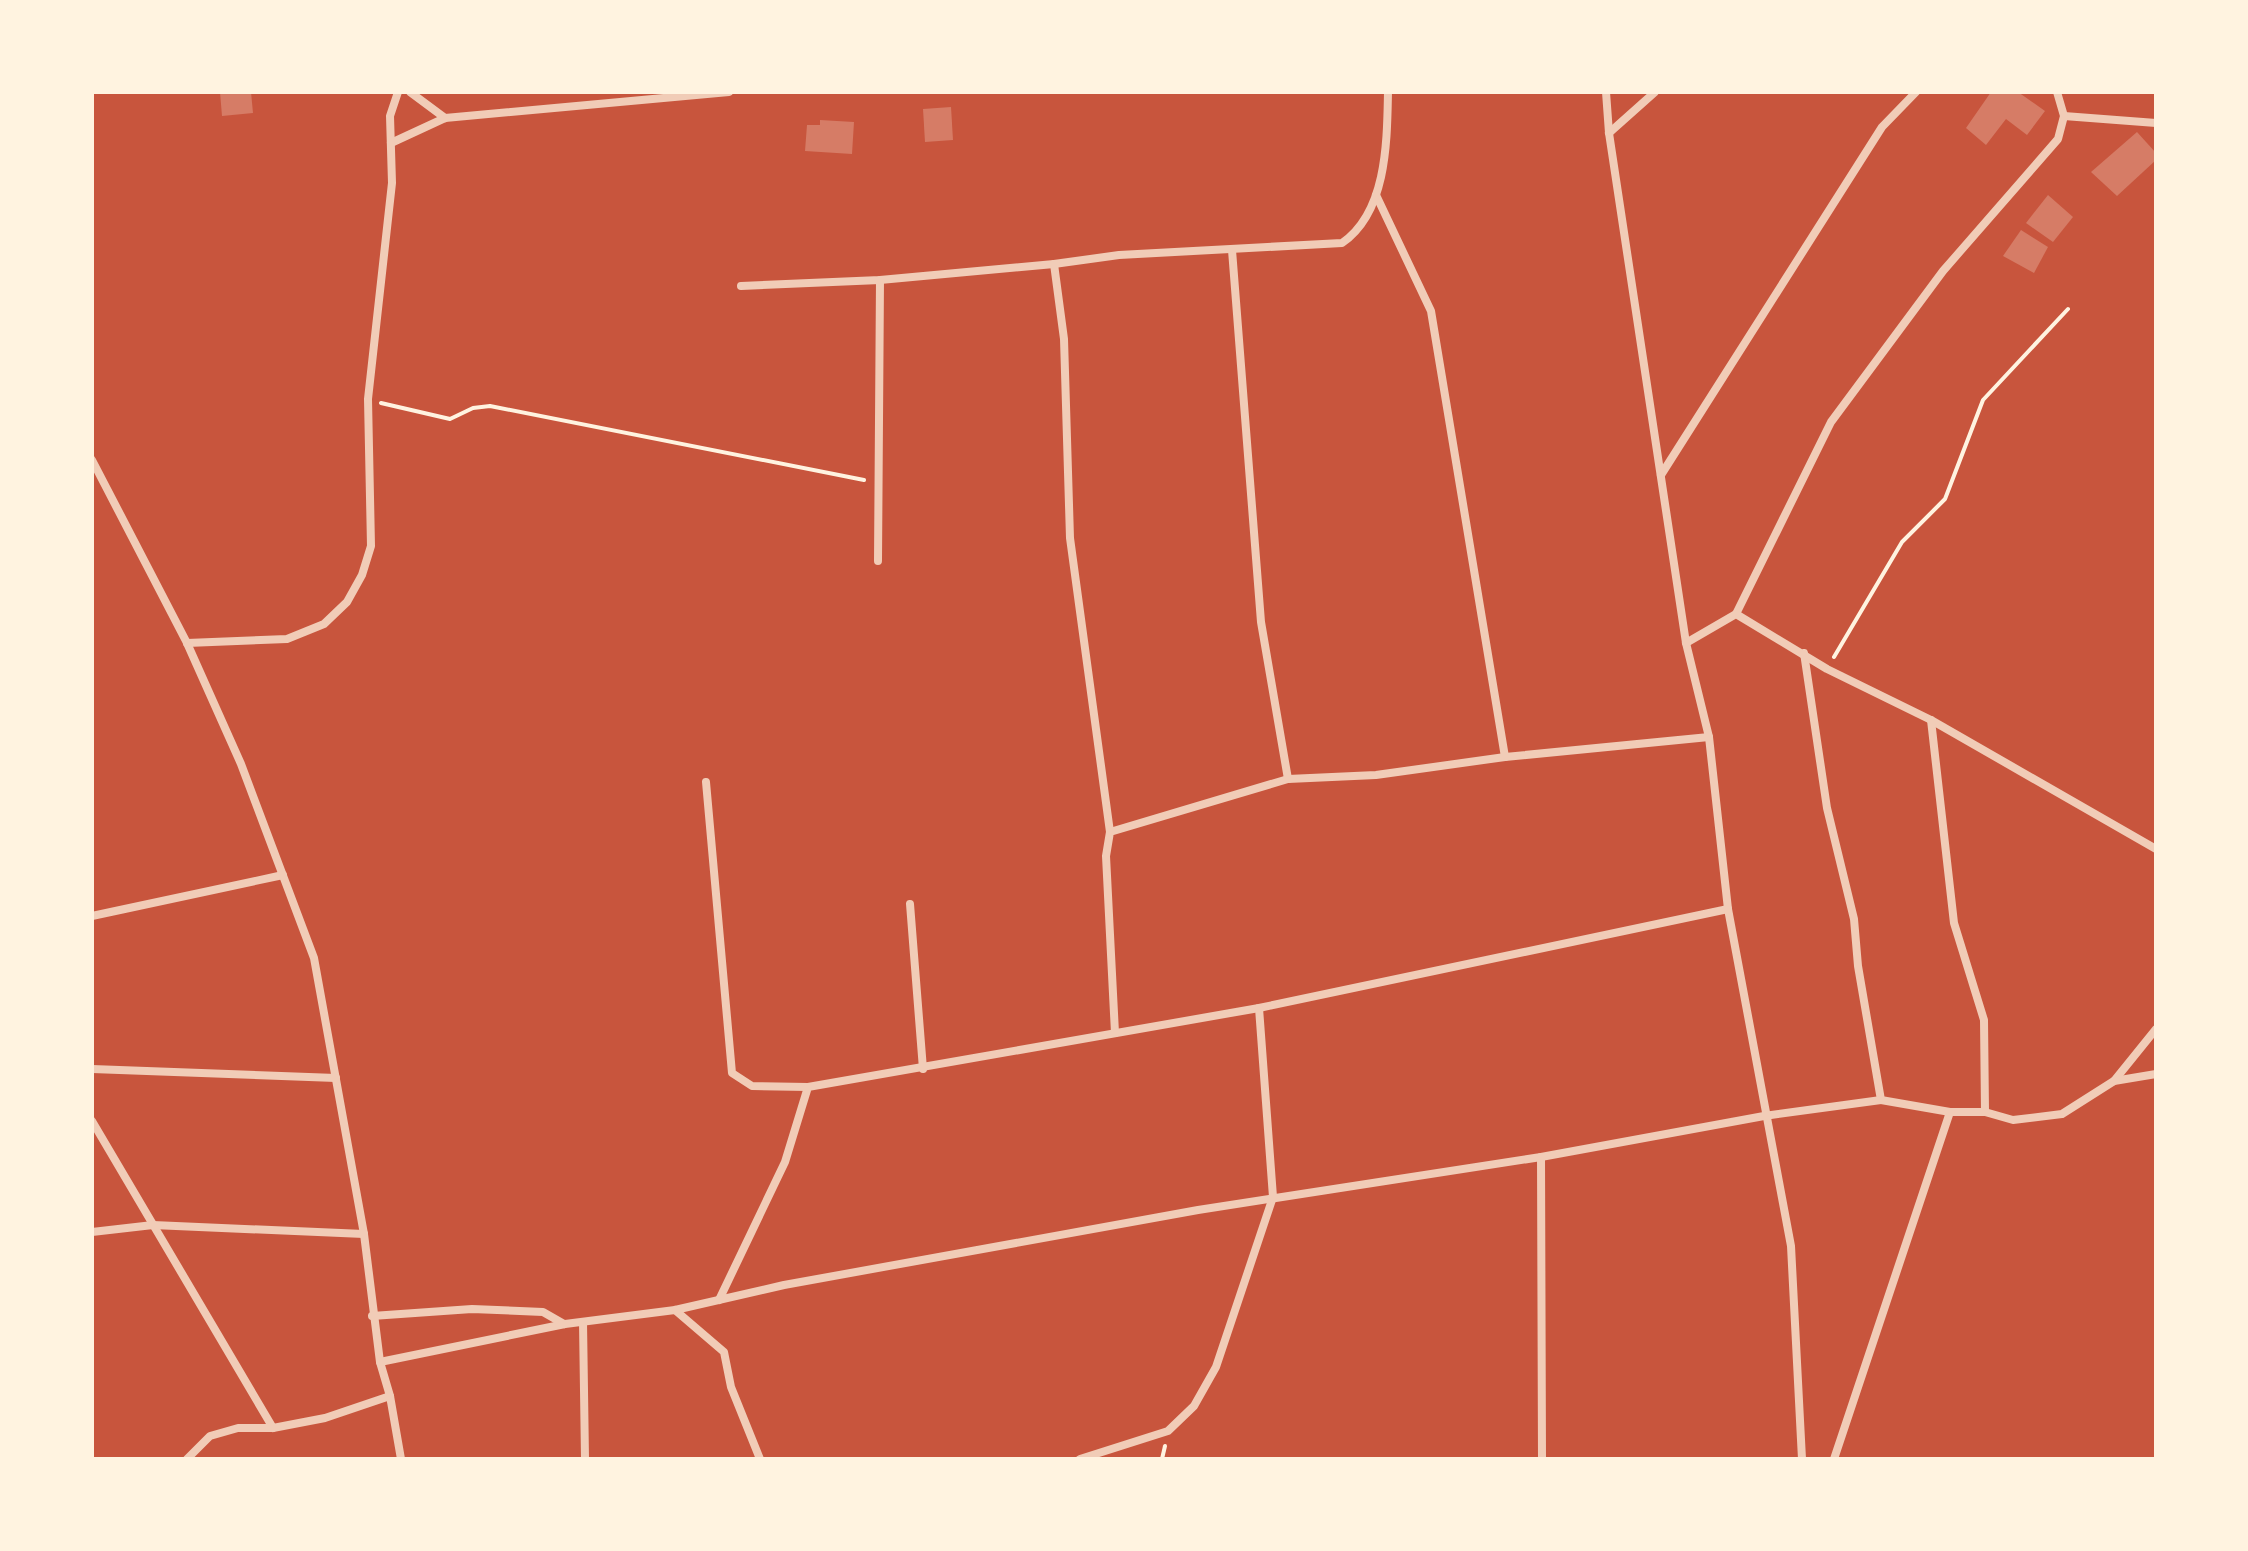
<svg xmlns="http://www.w3.org/2000/svg" width="2248" height="1551" viewBox="0 0 2248 1551" font-family="Ubuntu,sans-serif">
  <style>
    .building { fill: #d67c66 }
    .lines { fill: none; stroke-linecap: round; stroke-linejoin: round }
    .path { stroke: #fff3e0; stroke-width: 4 }
    .minor { stroke: #f1ccb7; stroke-width: 8 }
  </style>
  <rect width="100%" height="100%" fill="#c8553d"/>
  <!-- building -->
  <g class="building">
    <polygon points="220,92 251,92 253,113 222,116"/>
    <polygon points="1991,92 2018,92 2045,111 2027,135 2006,119 1986,145 1966,128"/>
    <polygon points="951,107 953,140 925,142 923,109"/>
    <polygon points="820,120 854,122 852,154 805,151 807,125 820,125"/>
    <polygon points="2137,132 2156,153 2156,160 2117,196 2091,172"/>
    <polygon points="2048,195 2073,217 2053,242 2026,223"/>
    <polygon points="2021,230 2048,247 2034,273 2003,256"/>
  </g>
  <g class="lines">
    <!-- path -->
    <g class="path">
      <polyline points="381,403 450,419 473,408 490,406 864,480"/>
      <polyline points="1834,657 1902,542 1945,499 1983,400 2068,309"/>
      <polyline points="1162,1459 1165,1446"/>
    </g>
    <!-- minor -->
    <g class="minor">
      <polyline points="410,92 445,118"/>
      <polyline points="1606,92 1609,133 1686,643 1709,737 1728,909 1791,1246 1802,1459"/>
      <polyline points="2064,116 2156,123"/>
      <polyline points="1609,133 1655,92"/>
      <polyline points="391,143 445,118 729,92"/>
      <polyline points="1376,195 1431,311 1505,757"/>
      <polyline points="1232,250 1261,622 1288,779"/>
      <polyline points="741,286 880,280 1054,264"/>
      <polyline points="92,460 187,643 241,764 314,958 364,1234 380,1362 390,1396 401,1459"/>
      <polyline points="1661,475 1882,127 1916,92"/>
      <polyline points="878,561 880,280"/>
      <polyline points="1736,614 1831,422 1943,271 2058,139 2064,116 2057,92"/>
      <polyline points="187,643 287,639 324,624 347,602 362,575 371,546 368,399 392,183 390,116 398,92"/>
      <polyline points="1686,643 1736,614 1827,669 1931,720 2156,849"/>
      <polyline points="1804,653 1827,808 1854,919 1858,966 1881,1100 1950,1112 1985,1112 2013,1120 2062,1114 2114,1081 2156,1074"/>
      <polyline points="1931,720 1954,923 1984,1020 1985,1112"/>
      <polyline points="706,782 732,1073 752,1086 808,1087"/>
      <path d="M 1110,832 L 1070,538 L 1064,339 L 1054,264 L 1119,255 L 1342,243 C 1387,212 1387,142 1388,92"/>
      <polyline points="910,904 923,1069"/>
      <polyline points="92,916 283,875"/>
      <polyline points="1115,1033 1106,856 1110,832 1288,779 1376,775 1505,757 1709,737"/>
      <polyline points="92,1069 336,1078"/>
      <polyline points="2114,1081 2156,1029"/>
      <polyline points="92,1121 273,1428"/>
      <polyline points="1541,1157 1542,1459"/>
      <polyline points="92,1232 153,1225 364,1234"/>
      <polyline points="719,1300 785,1162 808,1087 1259,1008 1728,909"/>
      <polyline points="675,1310 724,1352 731,1387 760,1459"/>
      <polyline points="372,1316 472,1309 543,1312 564,1324"/>
      <polyline points="583,1322 585,1459"/>
      <polyline points="380,1362 565,1324 675,1310 784,1285 1198,1210 1541,1157 1764,1116 1881,1100"/>
      <polyline points="187,1459 210,1436 238,1428 273,1428 325,1418 390,1396"/>
      <polyline points="1080,1459 1168,1431 1194,1406 1216,1367 1273,1197 1259,1008"/>
      <polyline points="1834,1459 1950,1112"/>
    </g>
  </g>
  <!-- border -->
  <rect width="2248" height="1551" fill="none" stroke="#fff3e0" stroke-width="188"/>
</svg>
